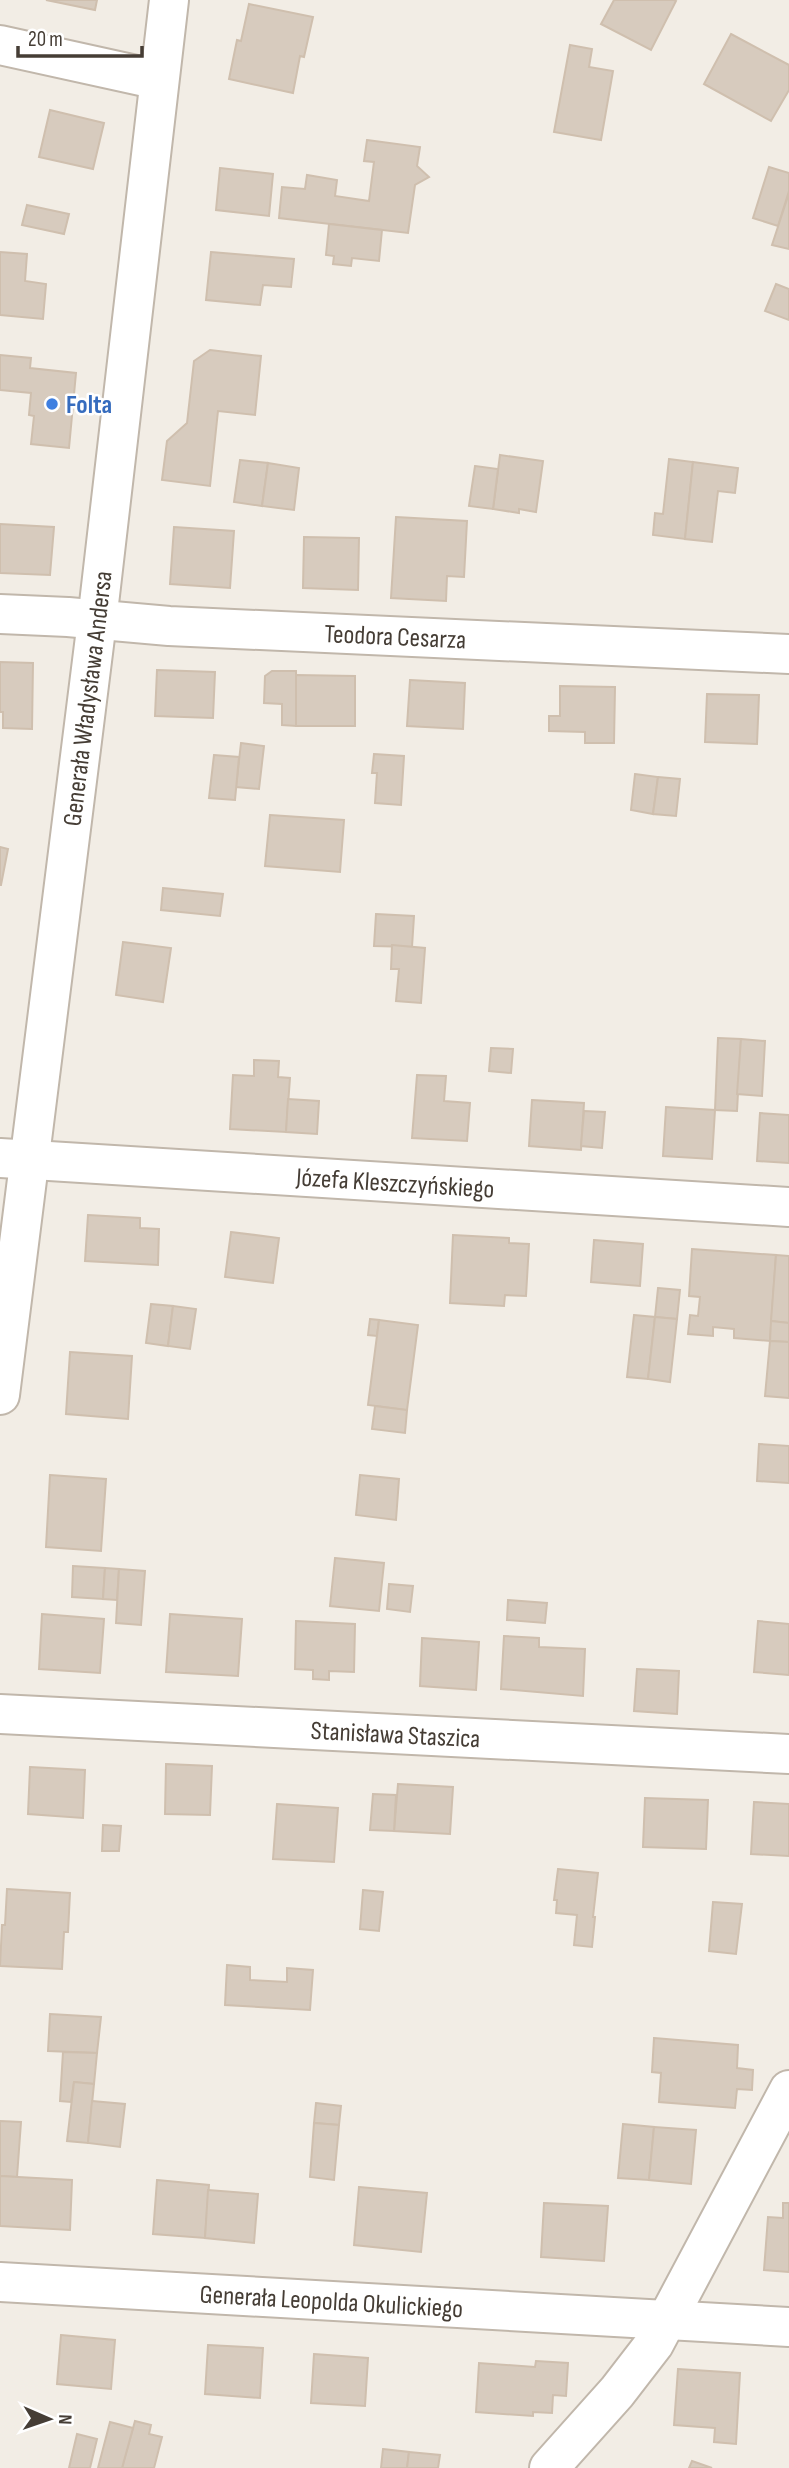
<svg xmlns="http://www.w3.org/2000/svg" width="789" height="2468" viewBox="0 0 789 2468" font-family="'Sofia Sans Condensed',sans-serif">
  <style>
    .building { fill: #d7cbbe; stroke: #cfbfae; stroke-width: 2 }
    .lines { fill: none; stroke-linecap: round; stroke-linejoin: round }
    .minor-casing { stroke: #c1b7ab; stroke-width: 42 }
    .minor { stroke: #fff; stroke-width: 38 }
    .shop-dot { fill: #3f7fe0; stroke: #fff; stroke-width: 2.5 }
    .labels { text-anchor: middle; stroke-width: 5; stroke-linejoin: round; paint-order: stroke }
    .shop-label { font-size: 26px; font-weight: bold; fill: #366cbe; stroke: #fff; text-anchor: start }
    .street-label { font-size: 26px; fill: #453d35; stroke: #fff }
  </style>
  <rect width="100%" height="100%" fill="#f2ede5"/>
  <!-- building -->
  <g class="building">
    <polygon points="46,0 97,0 95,10"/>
    <polygon points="614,0 674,0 676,1 651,50 601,24"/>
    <polygon points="249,4 313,17 304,57 300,56 293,93 229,79 237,40 241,41"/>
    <polygon points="731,34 789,65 789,90 771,121 704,84"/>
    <polygon points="570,45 592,49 589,67 613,71 601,140 554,132"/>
    <polygon points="50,110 104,123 93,169 39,157"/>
    <polygon points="367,140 420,147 417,166 429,177 415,185 408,233 279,218 282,187 305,189 307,175 337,180 335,196 369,201 374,162 364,161"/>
    <polygon points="769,167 789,173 789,191 778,226 753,218"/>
    <polygon points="220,168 273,174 269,216 216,210"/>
    <polygon points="789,193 789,249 772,245"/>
    <polygon points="27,205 69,214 64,234 22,225"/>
    <polygon points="329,224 382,230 379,261 352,258 351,266 333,264 334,256 326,255"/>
    <polygon points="0,252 27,254 25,281 46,284 43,319 0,315"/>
    <polygon points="211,252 294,259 291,287 263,285 260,305 206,300"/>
    <polygon points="776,284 789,289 789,320 765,311"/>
    <polygon points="210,350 261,356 255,415 218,411 210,486 162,480 167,441 187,423 194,361"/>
    <polygon points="0,355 31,358 30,368 76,373 69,448 31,444 34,416 29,415 31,393 0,390"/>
    <polygon points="500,455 543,461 536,512 519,509 519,513 493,509"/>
    <polygon points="669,459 693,462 685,539 653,535 655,513 663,514"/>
    <polygon points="240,460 268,463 262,506 234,502"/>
    <polygon points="693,462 738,468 735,493 718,491 712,542 685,539"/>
    <polygon points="268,463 299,468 294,510 262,506"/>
    <polygon points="475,466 498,469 493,509 469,506"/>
    <polygon points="396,517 467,521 464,577 447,576 446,601 391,598"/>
    <polygon points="0,524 54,527 50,575 0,573"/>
    <polygon points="174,527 234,531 230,588 170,584"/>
    <polygon points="304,537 359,538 358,590 303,588"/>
    <polygon points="0,662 33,663 32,729 3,728 3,712 0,712"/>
    <polygon points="157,670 215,672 213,718 155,716"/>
    <polygon points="272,671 296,671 296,726 282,725 282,704 264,703 265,676"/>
    <polygon points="296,675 355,676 355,726 296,726"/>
    <polygon points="410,680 465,683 463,729 407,726"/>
    <polygon points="560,686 615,687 614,743 585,743 585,732 549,731 549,716 560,716"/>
    <polygon points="707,694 759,695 757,744 705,742"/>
    <polygon points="241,743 264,746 259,789 236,787"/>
    <polygon points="374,754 404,756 401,805 375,803 377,773 372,773"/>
    <polygon points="214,755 239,757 235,800 209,798"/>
    <polygon points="635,774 658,777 653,814 631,810"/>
    <polygon points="658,777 680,779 676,816 653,814"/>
    <polygon points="270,815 344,820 340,872 265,866"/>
    <polygon points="0,847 8,849 1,885 0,885"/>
    <polygon points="163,888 223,894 220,916 161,910"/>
    <polygon points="376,914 414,916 412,947 374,946"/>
    <polygon points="123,942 171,948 163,1002 116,995"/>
    <polygon points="392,945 425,948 421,1003 396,1001 399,969 391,969"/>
    <polygon points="718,1038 741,1039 737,1111 715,1110"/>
    <polygon points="741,1039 765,1041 762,1096 737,1094"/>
    <polygon points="491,1048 513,1049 511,1073 489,1071"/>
    <polygon points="254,1060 279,1061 278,1077 290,1078 286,1132 230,1129 233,1075 254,1076"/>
    <polygon points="417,1075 446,1076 444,1101 470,1103 467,1141 412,1138"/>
    <polygon points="288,1099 319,1101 317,1134 286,1132"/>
    <polygon points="532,1100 584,1103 581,1150 529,1146"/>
    <polygon points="666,1107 715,1110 712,1159 663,1156"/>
    <polygon points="584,1111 605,1112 602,1148 581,1146"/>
    <polygon points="760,1113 789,1115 789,1163 757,1161"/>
    <polygon points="88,1215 140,1218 140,1228 159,1229 158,1265 85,1261"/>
    <polygon points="231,1232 279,1238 273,1283 225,1277"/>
    <polygon points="453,1235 509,1238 509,1243 529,1244 526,1296 505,1295 504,1306 450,1303"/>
    <polygon points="594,1240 643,1244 640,1286 591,1282"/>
    <polygon points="692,1249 776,1255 770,1341 734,1338 734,1329 713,1327 713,1336 688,1334 690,1315 698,1316 700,1297 689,1296"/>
    <polygon points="776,1255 789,1256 789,1323 771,1321"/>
    <polygon points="658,1288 680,1290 677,1319 655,1317"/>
    <polygon points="151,1304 173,1306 168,1346 146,1343"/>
    <polygon points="173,1306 196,1309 190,1349 168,1346"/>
    <polygon points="634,1315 655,1317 648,1379 627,1377"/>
    <polygon points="655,1317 677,1319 670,1382 648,1379"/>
    <polygon points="370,1319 379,1320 377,1336 368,1335"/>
    <polygon points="379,1320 418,1325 407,1410 368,1405"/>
    <polygon points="771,1321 789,1323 789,1342 770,1341"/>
    <polygon points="770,1341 789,1342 789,1398 765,1396"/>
    <polygon points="70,1352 132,1356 128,1419 66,1414"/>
    <polygon points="375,1406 407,1410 405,1433 372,1429"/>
    <polygon points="759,1444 789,1446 789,1483 757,1481"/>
    <polygon points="50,1475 106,1479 101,1551 46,1547"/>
    <polygon points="360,1475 399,1479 396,1520 356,1515"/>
    <polygon points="335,1558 384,1563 379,1611 330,1606"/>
    <polygon points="73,1566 105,1568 103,1599 72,1597"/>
    <polygon points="105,1568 119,1569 117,1600 103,1599"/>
    <polygon points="119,1569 145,1571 141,1625 116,1623"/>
    <polygon points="389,1584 413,1586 410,1612 387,1609"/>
    <polygon points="508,1600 547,1603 545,1623 507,1620"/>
    <polygon points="42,1614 104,1619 100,1673 39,1669"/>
    <polygon points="170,1614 242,1619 238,1676 166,1672"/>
    <polygon points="296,1621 355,1624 354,1672 329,1671 329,1680 313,1679 313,1670 295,1669"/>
    <polygon points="758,1621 789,1624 789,1675 754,1672"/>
    <polygon points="504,1636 539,1638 539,1647 585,1649 583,1696 501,1689"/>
    <polygon points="422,1638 479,1642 476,1690 420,1686"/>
    <polygon points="637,1669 679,1671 677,1714 634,1711"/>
    <polygon points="166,1764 212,1766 210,1815 165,1814"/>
    <polygon points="30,1767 85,1770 83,1818 28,1814"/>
    <polygon points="398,1784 453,1787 450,1834 394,1831"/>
    <polygon points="373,1794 396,1795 394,1831 370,1830"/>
    <polygon points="645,1798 708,1800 706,1849 643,1847"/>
    <polygon points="754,1802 789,1804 789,1856 751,1854"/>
    <polygon points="277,1804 338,1808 334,1862 273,1859"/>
    <polygon points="103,1825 121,1826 119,1851 102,1851"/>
    <polygon points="558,1869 598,1873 593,1917 595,1917 592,1947 574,1945 577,1915 556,1913 557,1900 554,1900"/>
    <polygon points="7,1889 70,1893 68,1932 64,1932 62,1969 0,1966 2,1925 5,1925"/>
    <polygon points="363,1890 383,1892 379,1931 360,1929"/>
    <polygon points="713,1902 742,1904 736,1954 709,1951"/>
    <polygon points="227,1965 250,1967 250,1980 287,1982 287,1968 313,1970 310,2010 225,2005"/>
    <polygon points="50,2014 101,2017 97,2053 48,2051"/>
    <polygon points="654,2038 738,2045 737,2068 753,2070 752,2090 737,2089 735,2108 659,2102 661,2073 652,2072"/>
    <polygon points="63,2052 97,2053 94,2084 74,2082 71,2102 60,2101"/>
    <polygon points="74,2082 94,2084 88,2143 67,2141"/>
    <polygon points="92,2101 125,2104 120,2147 88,2143"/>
    <polygon points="316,2103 341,2106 339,2125 314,2123"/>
    <polygon points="0,2121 21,2122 17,2177 0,2176"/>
    <polygon points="314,2123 339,2125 334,2180 310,2177"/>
    <polygon points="623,2124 654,2127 649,2180 618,2178"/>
    <polygon points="654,2127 696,2130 691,2184 649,2180"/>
    <polygon points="0,2176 72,2180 70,2230 0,2226"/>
    <polygon points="157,2180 209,2185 205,2238 153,2234"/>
    <polygon points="359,2187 427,2193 421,2252 354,2245"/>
    <polygon points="208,2190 258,2194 254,2243 205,2238"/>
    <polygon points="544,2203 608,2206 604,2261 541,2257"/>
    <polygon points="783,2203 789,2203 789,2272 764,2270 768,2217 783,2218"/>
    <polygon points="61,2335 115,2340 111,2389 57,2384"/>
    <polygon points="208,2345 263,2348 260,2398 205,2394"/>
    <polygon points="314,2354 368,2358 365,2406 311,2403"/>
    <polygon points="536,2361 568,2363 566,2396 553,2395 552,2413 533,2412 533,2416 476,2412 479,2363 535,2367"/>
    <polygon points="678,2369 740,2373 736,2444 714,2442 715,2428 674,2425"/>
    <polygon points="135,2421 151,2425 149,2434 162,2437 154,2468 122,2468"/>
    <polygon points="110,2422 133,2428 122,2468 98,2468"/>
    <polygon points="77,2434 97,2439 90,2468 69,2468"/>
    <polygon points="383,2449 409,2452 407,2468 381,2468"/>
    <polygon points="409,2452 440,2455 438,2468 407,2468"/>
    <polygon points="692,2461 712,2468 689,2468"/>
  </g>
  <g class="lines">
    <!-- minor casing -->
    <g class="minor-casing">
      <g id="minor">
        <polyline points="0,45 159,80"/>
        <path id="s1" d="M 0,614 L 68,617 L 169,626 L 789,654"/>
        <path id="s2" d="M 0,1158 L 789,1207"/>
        <path id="s3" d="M 0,1395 L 97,621 L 169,0"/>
        <path id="s4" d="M 0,1714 L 789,1754"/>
        <path id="s5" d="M 0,2282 L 789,2327"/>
        <polyline points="549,2468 617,2392 654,2344 789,2090"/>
      </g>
    </g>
    <!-- minor -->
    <use href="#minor" class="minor"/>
  </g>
  <!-- markers -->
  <circle class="shop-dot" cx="52" cy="404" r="7"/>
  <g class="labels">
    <!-- shop labels -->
    <g class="shop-label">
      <text x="66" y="413">Folta</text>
    </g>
    <!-- street labels -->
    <g class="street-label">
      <text dy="9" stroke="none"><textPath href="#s1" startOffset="396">Teodora Cesarza</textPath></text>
      <text dy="9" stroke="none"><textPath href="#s3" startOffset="702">Generała Władysława Andersa</textPath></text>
      <text dy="9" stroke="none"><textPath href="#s2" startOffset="396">Józefa Kleszczyńskiego</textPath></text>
      <text dy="9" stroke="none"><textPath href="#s4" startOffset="396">Stanisława Staszica</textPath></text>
      <text dy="9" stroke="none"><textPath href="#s5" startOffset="332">Generała Leopolda Okulickiego</textPath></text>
    </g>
  </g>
  <!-- north arrow -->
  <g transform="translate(49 2419) rotate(92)" stroke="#ffffff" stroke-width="5" paint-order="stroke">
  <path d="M0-5L12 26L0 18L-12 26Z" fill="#453d35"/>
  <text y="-10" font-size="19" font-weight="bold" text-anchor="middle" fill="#453d35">N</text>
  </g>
  <!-- scale -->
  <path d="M18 46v10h124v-10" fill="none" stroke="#453d35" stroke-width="3.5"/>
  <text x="28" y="46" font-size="21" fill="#453d35" stroke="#ffffff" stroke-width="5" paint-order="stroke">20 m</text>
</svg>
